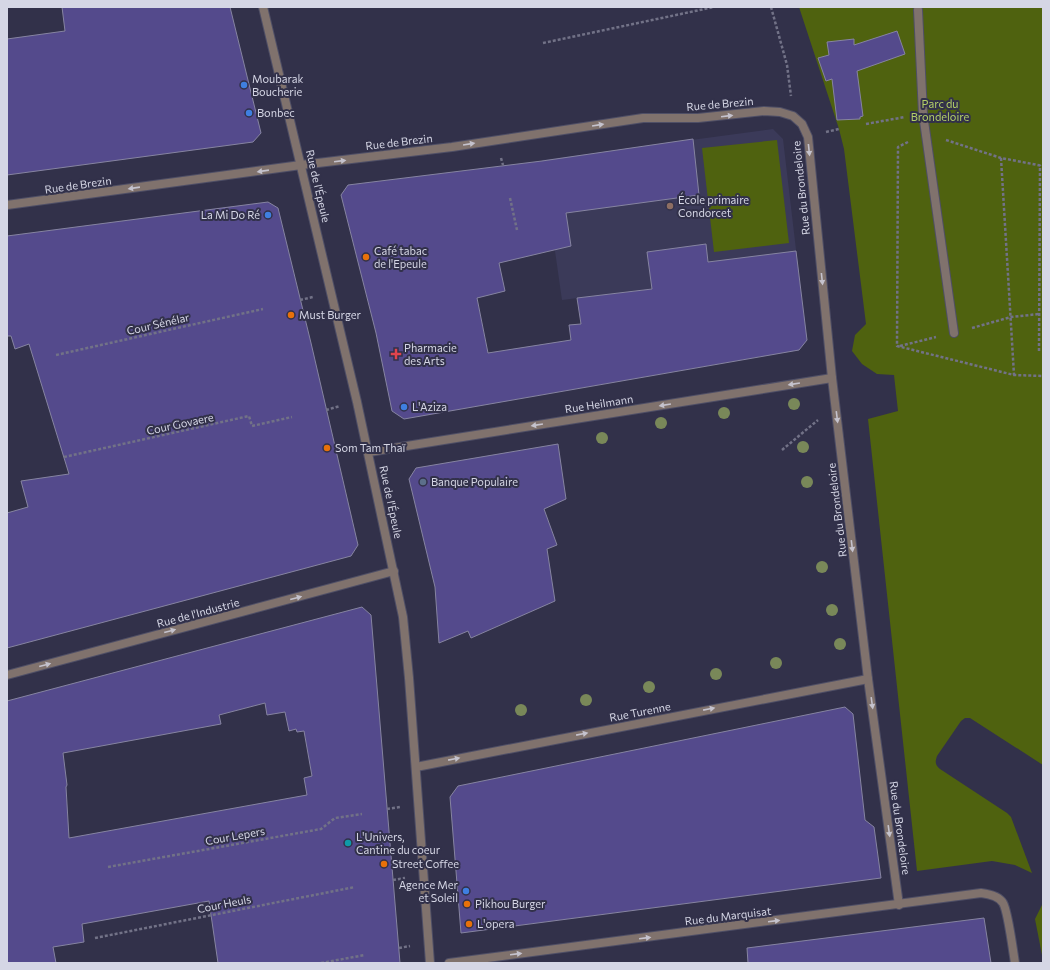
<svg xmlns="http://www.w3.org/2000/svg" width="1050" height="970" viewBox="0 0 1050 970" font-family="Commissioner,sans-serif">
  <style>
    .built { fill: #3b3a59 }
    .green { fill: #4f620f }
    .building { fill: #544a8c; stroke: #8684a1; fill-rule: evenodd }
    .lines { fill: none; stroke-linecap: round; stroke-linejoin: round }
    .pedestrian-casing { stroke: #4f4f66; stroke-width: 10 }
    .minor-casing { stroke: #4f4f66; stroke-width: 10 }
    .tertiary-casing { stroke: #4f4f66; stroke-width: 10 }
    .path { stroke: #727287; stroke-width: 2.5; stroke-dasharray: 3 2; stroke-linecap: butt }
    .pedestrian { stroke: #80726d; stroke-width: 8 }
    .minor { stroke: #80726d; stroke-width: 8 }
    .tertiary { stroke: #80726d; stroke-width: 8 }
    .tree { fill: #798859 }
    .oneway { fill: #c4c2cd }
    .shop-dot { fill: #3f7fe0; stroke: #32314a; stroke-width: 1.5 }
    .education-dot { fill: #8d6e63; stroke: #32314a; stroke-width: 1.5 }
    .food-dot { fill: #e8710a; stroke: #32314a; stroke-width: 1.5 }
    .health-dot { fill: #e0444e; stroke: #32314a; stroke-width: 1.5 }
    .service-dot { fill: #5c6f8a; stroke: #32314a; stroke-width: 1.5 }
    .culture-dot { fill: #0f9aa8; stroke: #32314a; stroke-width: 1.5 }
    .labels { text-anchor: middle; stroke-width: 4; stroke-linejoin: round; paint-order: stroke }
    .poi-label { font-size: 11px; fill: #d5d6e5; stroke: #32314a; text-anchor: start }
    .street-label { font-size: 11px; fill: #d5d6e5; stroke: #32314a }
    .park-label { font-size: 11px; fill: #b3cf66; stroke: #32314a }
  </style>
  <rect width="100%" height="100%" fill="#32314a"/>
  <!-- built -->
  <polygon class="built" points="773,129 783,139 799,275 712,285 711,281 562,300 542,160"/>
  <!-- green -->
  <g class="green">
    <path d="M 799,7 L 1043,7 L 1043,765 L 970,718 L 965,718 L 961,721 L 937,756 C 935,762 935,765 940,769 L 1007,813 L 1011,817 L 1032,873 L 1015,865 L 992,861 L 917,871 L 868,419 L 898,411 L 894,375 L 877,374 L 862,364 L 852,351 L 855,335 L 866,324 L 844,149 L 839,129 Z"/>
    <polygon points="777,140 789,243 714,252 702,148"/>
    <polygon points="1043,903 1043,960 1035,919"/>
  </g>
  <!-- building -->
  <g class="building">
    <polygon points="62,7 230,7 261,133 253,142 7,175 7,39 65,31"/>
    <polygon points="897,31 905,54 857,71 863,116 860,117 860,119 837,120 832,79 826,81 818,58 829,55 827,42 854,39 854,45"/>
    <polygon points="693,139 699,195 566,213 571,246 499,263 505,291 477,298 488,353 571,340 569,325 581,324 577,298 652,289 647,252 706,244 708,262 796,251 807,340 799,350 404,419 392,411 376,333 341,195 348,185 542,161"/>
    <polygon points="268,202 278,208 311,343 358,545 351,556 7,648 7,513 28,507 21,481 69,474 29,344 15,349 11,336 7,336 7,236"/>
    <polygon points="558,444 566,499 544,509 557,545 547,549 555,601 471,638 468,631 439,643 435,587 409,479 416,468"/>
    <path d="M 362,607 L 371,615 L 400,963 L 218,963 L 209,901 L 82,924 L 84,942 L 53,947 L 56,963 L 7,963 L 7,701 ZM 265,703 L 267,715 L 285,712 L 289,731 L 296,729 L 297,732 L 304,731 L 312,776 L 304,778 L 307,795 L 69,838 L 66,787 L 67,785 L 63,753 L 221,724 L 219,715 Z"/>
    <polygon points="845,707 853,714 865,820 874,827 881,878 461,933 450,797 458,786"/>
    <polygon points="984,918 991,963 748,963 747,948"/>
  </g>
  <g class="lines">
    <!-- pedestrian casing -->
    <g class="pedestrian-casing">
      <polyline id="pedestrian" points="918,10 923,114 954,333"/>
    </g>
    <!-- minor casing -->
    <g class="minor-casing">
      <g id="minor">
        <polyline points="7,205 301,165 452,147 643,118 698,118 764,111 780,112 793,116 802,124 808,137 832,378 868,679 899,905"/>
        <polyline points="369,452 832,378"/>
        <polyline points="7,675 394,571"/>
        <polyline points="416,767 868,679"/>
        <path d="M 449,963 L 981,893 C 989,894 999,896 1003,903 C 1008,911 1013,951 1015,963"/>
      </g>
    </g>
    <!-- tertiary casing -->
    <g class="tertiary-casing">
      <polyline id="tertiary" points="263,7 357,402 403,617 409,678 430,963"/>
    </g>
    <!-- path -->
    <g class="path">
      <polyline points="771,7 787,65 791,96"/>
      <polyline points="543,43 714,7"/>
      <polyline points="866,124 905,117"/>
      <polyline points="826,132 839,129"/>
      <polyline points="946,140 1001,158 1043,166"/>
      <polyline points="908,142 898,147 897,346 1014,375 1043,376"/>
      <polyline points="501,158 503,165"/>
      <polyline points="1001,158 1014,375"/>
      <polyline points="510,198 517,230"/>
      <polyline points="300,300 313,297"/>
      <polyline points="972,328 1011,317 1039,314"/>
      <polyline points="900,346 936,337"/>
      <polyline points="1039,351 1040,165"/>
      <polyline points="56,355 263,309"/>
      <polyline points="326,410 340,406"/>
      <polyline points="782,450 818,420"/>
      <polyline points="64,457 249,416 252,426 292,417"/>
      <polyline points="387,809 400,807"/>
      <polyline points="108,867 321,829 335,818 362,814"/>
      <polyline points="393,880 405,878"/>
      <polyline points="95,938 355,887"/>
      <polyline points="399,948 410,946"/>
      <polyline points="321,963 365,955"/>
    </g>
    <!-- pedestrian -->
    <use href="#pedestrian" class="pedestrian"/>
    <!-- minor -->
    <use href="#minor" class="minor"/>
    <!-- tertiary -->
    <use href="#tertiary" class="tertiary"/>
  </g>
  <!-- trees -->
  <g class="tree">
    <circle cx="794" cy="404" r="6"/>
    <circle cx="724" cy="413" r="6"/>
    <circle cx="661" cy="423" r="6"/>
    <circle cx="602" cy="438" r="6"/>
    <circle cx="803" cy="447" r="6"/>
    <circle cx="807" cy="482" r="6"/>
    <circle cx="822" cy="567" r="6"/>
    <circle cx="832" cy="610" r="6"/>
    <circle cx="840" cy="644" r="6"/>
    <circle cx="776" cy="663" r="6"/>
    <circle cx="716" cy="674" r="6"/>
    <circle cx="649" cy="687" r="6"/>
    <circle cx="586" cy="700" r="6"/>
    <circle cx="521" cy="710" r="6"/>
  </g>
  <!-- one-way arrows -->
  <defs><path id="oneway-solid" d="M-6-.8H1V-3.2L6.5 0L1 3.2V.8H-6Z"/></defs>
  <g class="oneway">
    <use href="#oneway-solid" transform="translate(727 116) rotate(-7)"/>
    <use href="#oneway-solid" transform="translate(598 125) rotate(-9)"/>
    <use href="#oneway-solid" transform="translate(469 144) rotate(-9)"/>
    <use href="#oneway-solid" transform="translate(809 150) rotate(84)"/>
    <use href="#oneway-solid" transform="translate(340 161) rotate(-7)"/>
    <use href="#oneway-solid" transform="translate(263 171) rotate(172)"/>
    <use href="#oneway-solid" transform="translate(134 188) rotate(172)"/>
    <use href="#oneway-solid" transform="translate(822 279) rotate(84)"/>
    <use href="#oneway-solid" transform="translate(794 384) rotate(171)"/>
    <use href="#oneway-solid" transform="translate(665 405) rotate(171)"/>
    <use href="#oneway-solid" transform="translate(837 417) rotate(83)"/>
    <use href="#oneway-solid" transform="translate(537 425) rotate(171)"/>
    <use href="#oneway-solid" transform="translate(852 546) rotate(83)"/>
    <use href="#oneway-solid" transform="translate(296 598) rotate(-15)"/>
    <use href="#oneway-solid" transform="translate(170 631) rotate(-15)"/>
    <use href="#oneway-solid" transform="translate(45 665) rotate(-15)"/>
    <use href="#oneway-solid" transform="translate(872 703) rotate(82)"/>
    <use href="#oneway-solid" transform="translate(709 709) rotate(-11)"/>
    <use href="#oneway-solid" transform="translate(582 734) rotate(-11)"/>
    <use href="#oneway-solid" transform="translate(454 759) rotate(-11)"/>
    <use href="#oneway-solid" transform="translate(889 831) rotate(82)"/>
    <use href="#oneway-solid" transform="translate(774 921) rotate(-7)"/>
    <use href="#oneway-solid" transform="translate(645 938) rotate(-7)"/>
    <use href="#oneway-solid" transform="translate(516 954) rotate(-7)"/>
  </g>
  <!-- markers -->
  <g class="shop-dot">
    <circle cx="244" cy="85" r="4"/>
    <circle cx="249" cy="113" r="4"/>
    <circle cx="268" cy="215" r="4"/>
    <circle cx="404" cy="407" r="4"/>
    <circle cx="466" cy="891" r="4"/>
  </g>
  <circle class="education-dot" cx="670" cy="206" r="4"/>
  <g class="food-dot">
    <circle cx="366" cy="257" r="4"/>
    <circle cx="291" cy="315" r="4"/>
    <circle cx="327" cy="448" r="4"/>
    <circle cx="384" cy="864" r="4"/>
    <circle cx="467" cy="904" r="4"/>
    <circle cx="469" cy="924" r="4"/>
  </g>
  <path class="health-dot" d="M394 348h4v4h4v4h-4v4h-4v-4h-4v-4h4z"/>
  <circle class="service-dot" cx="423" cy="482" r="4"/>
  <circle class="culture-dot" cx="348" cy="843" r="4"/>
  <g class="labels">
    <!-- poi labels -->
    <g class="poi-label">
      <text x="252" y="83">Moubarak<tspan x="252" dy="13">Boucherie</tspan></text>
      <text x="257" y="117">Bonbec</text>
      <text x="678" y="204">École primaire<tspan x="678" dy="13">Condorcet</tspan></text>
      <text x="260" y="219" text-anchor="end">La Mi Do Ré</text>
      <text x="374" y="255">Café tabac<tspan x="374" dy="13">de l'Epeule</tspan></text>
      <text x="299" y="319">Must Burger</text>
      <text x="404" y="352">Pharmacie<tspan x="404" dy="13">des Arts</tspan></text>
      <text x="412" y="411">L'Aziza</text>
      <text x="335" y="452">Som Tam Thaï</text>
      <text x="431" y="486">Banque Populaire</text>
      <text x="356" y="841">L'Univers,<tspan x="356" dy="13">Cantine du coeur</tspan></text>
      <text x="392" y="868">Street Coffee</text>
      <text x="458" y="889" text-anchor="end">Agence Mer<tspan x="458" dy="13">et Soleil</tspan></text>
      <text x="475" y="908">Pikhou Burger</text>
      <text x="477" y="928">L'opera</text>
    </g>
    <!-- street labels -->
    <g class="street-label">
      <text transform="translate(720 104) rotate(-5)" y="4">Rue de Brezin</text>
      <text transform="translate(399 142) rotate(-7)" y="4">Rue de Brezin</text>
      <text transform="translate(78 185) rotate(-8)" y="4">Rue de Brezin</text>
      <text transform="translate(318 186) rotate(77)" y="4">Rue de l'Épeule</text>
      <text transform="translate(801 188) rotate(-96)" y="4">Rue du Brondeloire</text>
      <text transform="translate(158 324) rotate(-13)" y="4">Cour Sénélar</text>
      <text transform="translate(599 404) rotate(-9)" y="4">Rue Heilmann</text>
      <text transform="translate(180 424) rotate(-12)" y="4">Cour Govaere</text>
      <text transform="translate(391 502) rotate(78)" y="4">Rue de l'Épeule</text>
      <text transform="translate(837 510) rotate(-97)" y="4">Rue du Brondeloire</text>
      <text transform="translate(198 613) rotate(-15)" y="4">Rue de l'Industrie</text>
      <text transform="translate(640 712) rotate(-11)" y="4">Rue Turenne</text>
      <text transform="translate(900 828) rotate(82)" y="4">Rue du Brondeloire</text>
      <text transform="translate(235 836) rotate(-10)" y="4">Cour Lepers</text>
      <text transform="translate(224 904) rotate(-11)" y="4">Cour Heuls</text>
      <text transform="translate(728 916) rotate(-7)" y="4">Rue du Marquisat</text>
    </g>
    <!-- park labels -->
    <g class="park-label">
      <text x="940" y="108">Parc du<tspan x="940" dy="13">Brondeloire</tspan></text>
    </g>
  </g>
  <!-- border -->
  <rect width="1050" height="970" fill="none" stroke="#d5d6e5" stroke-width="16"/>
</svg>
